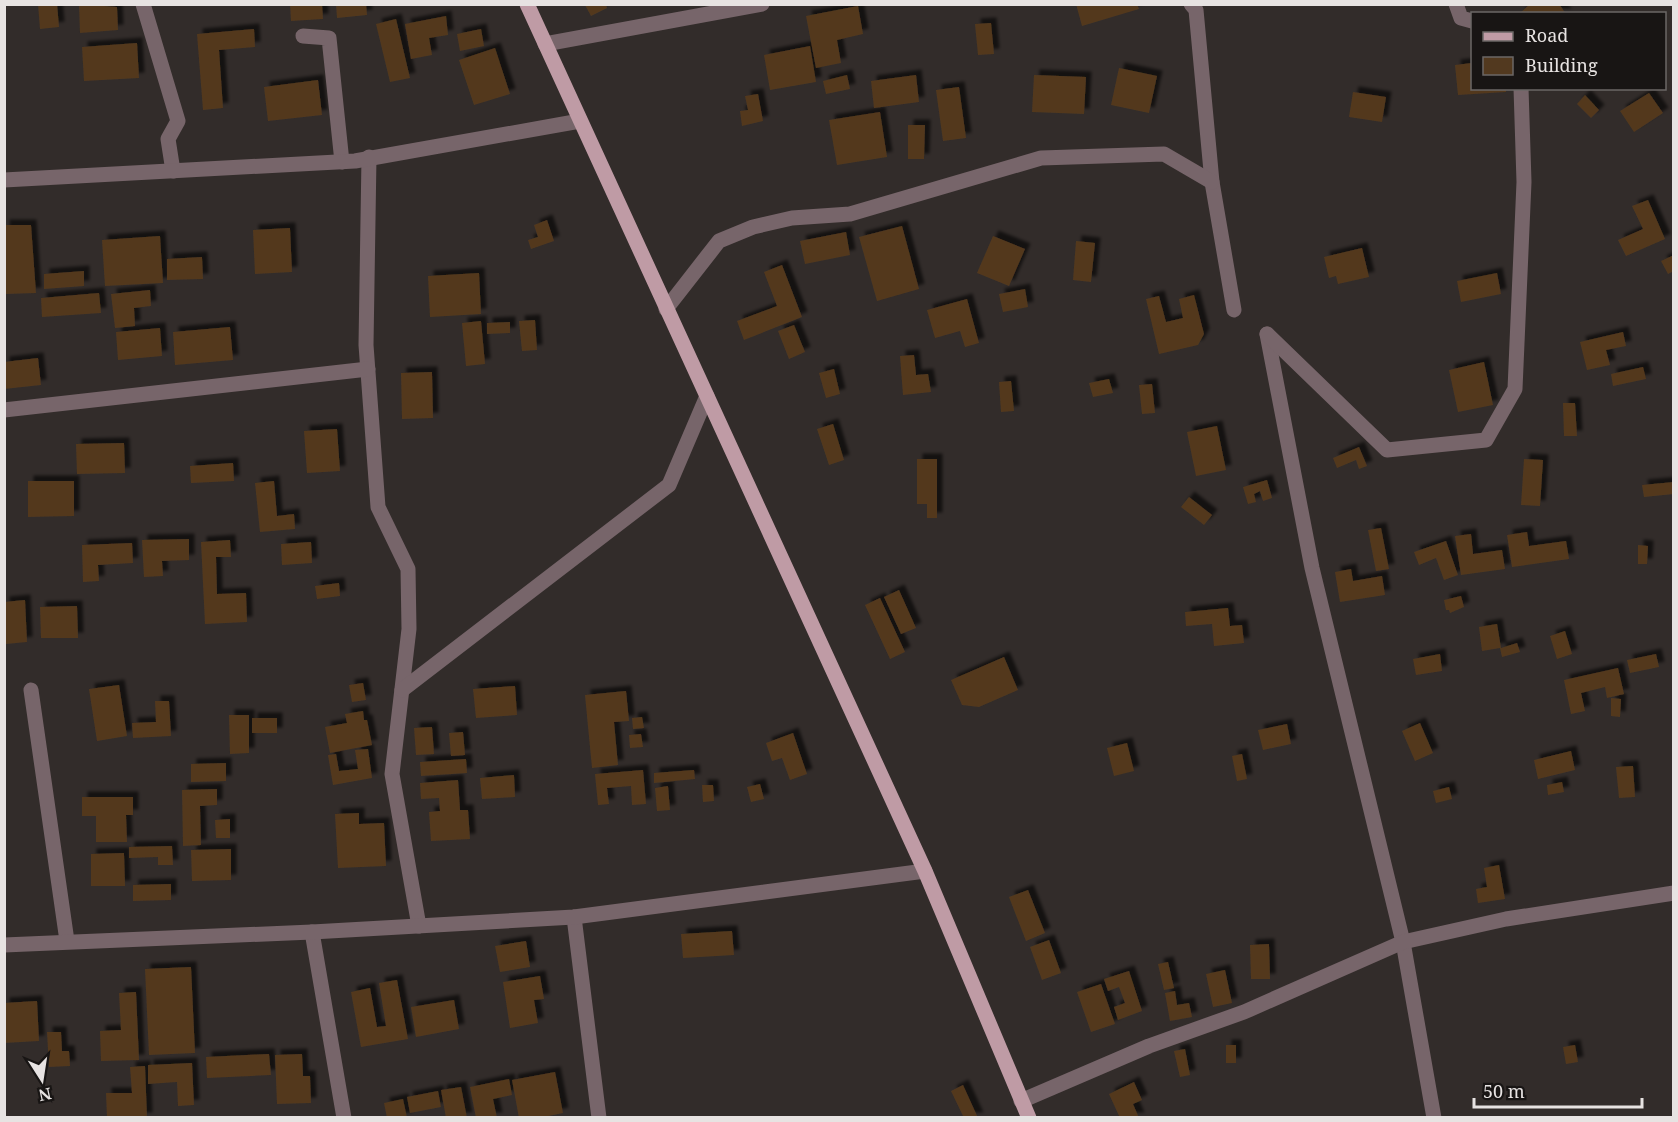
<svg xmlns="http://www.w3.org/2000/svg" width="1678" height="1122" viewBox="0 0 1678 1122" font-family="'Noto Serif',serif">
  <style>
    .building { fill: #52391f; filter: url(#shadow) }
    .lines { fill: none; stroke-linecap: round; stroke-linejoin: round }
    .minor { stroke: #77656a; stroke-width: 15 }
    .major { stroke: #bf9ba5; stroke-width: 15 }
  </style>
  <defs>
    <filter id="shadow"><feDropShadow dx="5.5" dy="-5.5" stdDeviation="1.5" flood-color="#0009"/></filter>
  </defs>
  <rect width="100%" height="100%" fill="#322c2a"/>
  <!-- building -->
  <g class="building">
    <polygon points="38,4 57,4 59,27 40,29"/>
    <polygon points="79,4 117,7 118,30 80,33"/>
    <polygon points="290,4 322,4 323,19 291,21"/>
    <polygon points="336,4 366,4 367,15 337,18"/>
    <polygon points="1076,4 1137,4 1139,9 1082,26"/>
    <polygon points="1530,4 1559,4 1566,14 1519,14"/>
    <polygon points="585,5 606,5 607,8 591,16"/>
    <polygon points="858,6 863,34 837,40 841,63 816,68 806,16"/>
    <polygon points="446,16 448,35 429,38 432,55 411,59 405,24"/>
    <polygon points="396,19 410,78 390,82 376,24"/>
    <polygon points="991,23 994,54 978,55 975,24"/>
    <polygon points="254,29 255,47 219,50 223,108 203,110 197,34"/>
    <polygon points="481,29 484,46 460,51 457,34"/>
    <polygon points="137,43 139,78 84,81 82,47"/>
    <polygon points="810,46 816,82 770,90 764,55"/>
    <polygon points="495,48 510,94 474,105 459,60"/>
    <polygon points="1472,63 1472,88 1506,88 1506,92 1458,95 1455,65"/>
    <polygon points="1119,68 1157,76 1149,113 1111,105"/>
    <polygon points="847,75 850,89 826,94 823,81"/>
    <polygon points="916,75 919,102 874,108 871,81"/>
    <polygon points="1034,75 1086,77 1084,114 1032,112"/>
    <polygon points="318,80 322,115 268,121 264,87"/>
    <polygon points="959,87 966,138 943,141 936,90"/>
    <polygon points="1353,92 1386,97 1382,122 1349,117"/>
    <polygon points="1649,93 1663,113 1634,132 1620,111"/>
    <polygon points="758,94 763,121 742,126 740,111 748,110 745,96"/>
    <polygon points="1585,95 1599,110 1591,118 1577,104"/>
    <polygon points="880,112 887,157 837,165 829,120"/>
    <polygon points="908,125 925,125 924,159 908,159"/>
    <polygon points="1648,200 1665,239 1626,256 1618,240 1643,229 1632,206"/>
    <polygon points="547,220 554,241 531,249 528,240 538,237 534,225"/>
    <polygon points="4,225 31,225 36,293 6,294"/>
    <polygon points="902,226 919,289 877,301 859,237"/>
    <polygon points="290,228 292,272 255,274 253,230"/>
    <polygon points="846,232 850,255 805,264 800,241"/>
    <polygon points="160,236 163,283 105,286 102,240"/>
    <polygon points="993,236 1025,249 1009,286 977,273"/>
    <polygon points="1076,241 1095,243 1091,282 1073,280"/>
    <polygon points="1362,248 1369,277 1338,284 1336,276 1329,278 1324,257"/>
    <polygon points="1674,255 1674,271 1668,274 1661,261"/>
    <polygon points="202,257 203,279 167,280 167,259"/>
    <polygon points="782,265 802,317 744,340 737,321 777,306 764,272"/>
    <polygon points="84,271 84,286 44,289 44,274"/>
    <polygon points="479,273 481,314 430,317 428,276"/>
    <polygon points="1497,273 1501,294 1461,302 1457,281"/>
    <polygon points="1025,289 1028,307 1003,312 999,294"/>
    <polygon points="150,290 151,306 134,308 135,326 115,328 111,294"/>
    <polygon points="99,293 101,313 42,317 41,298"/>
    <polygon points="1194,295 1204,334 1198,345 1159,354 1146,299 1159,296 1166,322 1183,318 1179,299"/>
    <polygon points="967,299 979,343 965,347 960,331 935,338 927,310"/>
    <polygon points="535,320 537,350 522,351 519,321"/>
    <polygon points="481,321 485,364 466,366 462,323"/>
    <polygon points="510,322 510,333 487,334 487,323"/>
    <polygon points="794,325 805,352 789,359 778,331"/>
    <polygon points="230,327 233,360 175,365 173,332"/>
    <polygon points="160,328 162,356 118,360 116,332"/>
    <polygon points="1623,332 1626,346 1606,350 1610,365 1587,370 1580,342"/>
    <polygon points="914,355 916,375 928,374 931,392 903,395 900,356"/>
    <polygon points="38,358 41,385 4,389 4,362"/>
    <polygon points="1484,362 1493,405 1458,412 1449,370"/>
    <polygon points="1643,367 1646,379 1613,386 1611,374"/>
    <polygon points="834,369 840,394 826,398 819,373"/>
    <polygon points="432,372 433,418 402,419 401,373"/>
    <polygon points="1109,379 1113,393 1093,397 1089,383"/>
    <polygon points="1011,381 1014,411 1001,412 999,382"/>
    <polygon points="1152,384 1155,413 1142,414 1139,385"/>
    <polygon points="1563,403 1575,403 1577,436 1564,436"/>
    <polygon points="833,424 844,460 829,465 817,429"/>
    <polygon points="1217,426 1226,470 1196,476 1187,432"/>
    <polygon points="337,429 340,471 307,473 304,431"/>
    <polygon points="124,443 125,473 77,474 76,444"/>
    <polygon points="1359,447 1367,466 1359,469 1356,460 1337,468 1333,458"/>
    <polygon points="917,459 937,459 937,518 927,518 927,504 917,504"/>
    <polygon points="1524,459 1543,460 1540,506 1521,505"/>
    <polygon points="233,463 234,481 191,483 190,466"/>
    <polygon points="1267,480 1272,498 1263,501 1260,491 1254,494 1256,502 1248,504 1243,487"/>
    <polygon points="28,481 74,481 74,516 28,517"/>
    <polygon points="274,481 277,516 294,514 295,529 260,532 255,483"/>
    <polygon points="1674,482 1674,494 1644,497 1642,485"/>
    <polygon points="1189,497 1212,515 1204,525 1181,507"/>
    <polygon points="1381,528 1389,569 1376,571 1368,530"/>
    <polygon points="1527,532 1529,546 1566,541 1569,559 1512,567 1507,535"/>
    <polygon points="1471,534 1473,554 1502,550 1505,569 1461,575 1455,536"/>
    <polygon points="189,539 189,560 162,561 163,576 144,577 142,540"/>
    <polygon points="230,540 231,557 216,557 217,594 246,593 247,622 205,624 201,542"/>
    <polygon points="1446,541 1458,575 1444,580 1436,558 1419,565 1414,552"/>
    <polygon points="311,542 312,563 282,565 281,544"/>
    <polygon points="132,543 133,563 98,565 99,581 83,582 82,545"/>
    <polygon points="1638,545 1648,546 1647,564 1638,564"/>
    <polygon points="1351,569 1353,581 1382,576 1385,595 1340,602 1335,572"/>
    <polygon points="339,583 340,596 317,599 315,586"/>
    <polygon points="899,590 916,628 901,634 884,597"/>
    <polygon points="1461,596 1464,607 1450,613 1449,610 1446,610 1444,600"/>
    <polygon points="880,598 905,652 890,659 865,605"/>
    <polygon points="25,600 27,642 6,644 4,602"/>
    <polygon points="77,606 78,638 41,638 40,607"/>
    <polygon points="1228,608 1230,626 1242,625 1244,643 1214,646 1212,624 1186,626 1185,612"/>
    <polygon points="1497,624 1501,648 1517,643 1520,652 1502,657 1500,648 1482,651 1479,627"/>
    <polygon points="1565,631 1572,654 1557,659 1550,636"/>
    <polygon points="1440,654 1442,671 1416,675 1413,659"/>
    <polygon points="1656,654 1659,667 1630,673 1627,660"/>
    <polygon points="1004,657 1018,690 979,707 962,705 951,680"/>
    <polygon points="1618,668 1624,694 1607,698 1605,687 1581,693 1585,711 1571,714 1564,680"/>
    <polygon points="363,683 366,700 352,702 349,685"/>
    <polygon points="119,685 127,736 97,741 89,689"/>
    <polygon points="515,686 517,715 476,718 473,689"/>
    <polygon points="626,691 629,721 614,722 618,765 592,768 585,695"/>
    <polygon points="1611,698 1621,699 1620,717 1611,716"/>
    <polygon points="155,701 169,701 171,736 133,738 132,723 156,722"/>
    <polygon points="363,711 364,720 367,720 372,745 330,753 325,727 347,723 345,714"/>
    <polygon points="229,715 249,715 249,753 230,754"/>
    <polygon points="642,717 644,728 633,729 632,718"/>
    <rect x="252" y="718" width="25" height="15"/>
    <polygon points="1420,723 1433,753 1415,761 1402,731"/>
    <polygon points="1287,724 1291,744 1263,750 1258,730"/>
    <polygon points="432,727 434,754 416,755 414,728"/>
    <polygon points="463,732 465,755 451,756 449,733"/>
    <polygon points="793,733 807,774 790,780 782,758 772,761 766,743"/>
    <polygon points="641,734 643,747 630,748 629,735"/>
    <polygon points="1127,743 1134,771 1114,776 1107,748"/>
    <polygon points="368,749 372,778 333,785 328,755 336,754 339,771 358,769 355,750"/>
    <polygon points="1571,751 1575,770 1538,779 1534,760"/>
    <polygon points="1242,754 1247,779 1237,781 1232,756"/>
    <polygon points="466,759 467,773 421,776 420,762"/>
    <polygon points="226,763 226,781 191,782 191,764"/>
    <polygon points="1633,766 1635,797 1619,798 1616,767"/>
    <polygon points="643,770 646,804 632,805 631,786 607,788 609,804 598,805 595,774"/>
    <polygon points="694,770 695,779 654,783 654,773"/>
    <polygon points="514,775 515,797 482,799 480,778"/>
    <polygon points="458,780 460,810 468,810 470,839 431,841 429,812 440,811 439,798 421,799 420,783"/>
    <polygon points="1562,782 1564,792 1548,795 1547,785"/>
    <polygon points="760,784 764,799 751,802 747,787"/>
    <polygon points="702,785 713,785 714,801 703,802"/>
    <polygon points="668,786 670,810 657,811 655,788"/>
    <polygon points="1449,787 1452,799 1436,803 1433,791"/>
    <polygon points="217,789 217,805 200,806 201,845 183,846 182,790"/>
    <polygon points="82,797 133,797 133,815 126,815 127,842 96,842 96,816 82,816"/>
    <polygon points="359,813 359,824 384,823 386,866 338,868 335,814"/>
    <polygon points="230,819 230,838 216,838 215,820"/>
    <polygon points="172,846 173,865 158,865 158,857 129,858 129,847"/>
    <polygon points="231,849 231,880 192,881 191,850"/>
    <polygon points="124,853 125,886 91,886 91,854"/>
    <polygon points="1499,865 1505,899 1478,903 1476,889 1487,887 1484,868"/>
    <polygon points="171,884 171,900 133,901 133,885"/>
    <polygon points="1028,890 1045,933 1026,941 1009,897"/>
    <polygon points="732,931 734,955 683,958 681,934"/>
    <polygon points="1049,940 1061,973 1042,980 1030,947"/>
    <polygon points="526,941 530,967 500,972 495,946"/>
    <polygon points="1269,944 1270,979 1251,979 1250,945"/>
    <polygon points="1168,962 1174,988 1164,990 1158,964"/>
    <polygon points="191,967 195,1053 149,1055 145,969"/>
    <polygon points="1225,970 1232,1003 1213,1007 1206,974"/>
    <polygon points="1129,971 1142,1011 1118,1020 1114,1007 1125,1003 1119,987 1108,991 1104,979"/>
    <polygon points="540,976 544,999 534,1000 538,1023 510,1028 503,982"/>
    <polygon points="397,980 408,1039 361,1047 351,992 370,988 377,1027 386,1026 379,983"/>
    <polygon points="1101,984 1115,1024 1091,1032 1077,992"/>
    <polygon points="1175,991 1177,1005 1189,1003 1192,1017 1170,1021 1165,993"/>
    <polygon points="136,992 139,1060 101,1061 100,1031 121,1030 119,993"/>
    <polygon points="454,1000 459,1029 416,1037 411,1007"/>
    <polygon points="37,1001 39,1041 4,1043 4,1003"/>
    <polygon points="47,1032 61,1032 62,1051 69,1051 70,1066 49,1067"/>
    <rect x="1226" y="1045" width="10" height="18"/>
    <polygon points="1575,1045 1578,1062 1566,1064 1563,1047"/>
    <polygon points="1185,1049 1190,1075 1180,1077 1174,1051"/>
    <polygon points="269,1054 271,1075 207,1078 206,1057"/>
    <polygon points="302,1054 303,1076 310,1076 311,1103 277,1104 275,1055"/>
    <polygon points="192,1063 194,1105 178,1106 177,1082 148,1084 148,1065"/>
    <polygon points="145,1066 147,1118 107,1118 106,1093 132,1093 130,1067"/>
    <polygon points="555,1072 563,1113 539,1118 519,1118 512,1080"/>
    <polygon points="509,1079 512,1095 493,1099 497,1118 476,1118 470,1087"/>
    <polygon points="1134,1082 1142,1100 1133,1104 1139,1118 1120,1118 1109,1094"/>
    <polygon points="963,1085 978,1118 964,1118 951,1091"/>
    <polygon points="461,1087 467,1118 446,1118 441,1090"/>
    <polygon points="438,1091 441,1107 410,1113 407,1097"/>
    <polygon points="403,1099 407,1118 387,1118 384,1103"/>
  </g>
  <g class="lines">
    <!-- minor -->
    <g class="minor">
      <polyline points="143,4 178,121 168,139 173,171"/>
      <polyline points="1191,4 1196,10 1212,182 1234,310"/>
      <polyline points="1456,4 1461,18 1472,21"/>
      <polyline points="303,36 329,38 342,162"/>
      <polyline points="545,44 762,4"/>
      <polyline points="369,157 366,345 378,507 408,569 409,629 392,774 419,926"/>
      <polyline points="4,180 355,161 580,121"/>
      <polyline points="666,309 719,241 753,227 792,218 850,214 1041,158 1164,154 1212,182"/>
      <polyline points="1267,334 1312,568 1403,942 1434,1118"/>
      <polyline points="1267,334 1387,450 1486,440 1515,389 1524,182 1521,88"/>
      <polyline points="4,410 368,369"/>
      <polyline points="31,690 67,941"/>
      <polyline points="402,690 669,485 707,396"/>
      <polyline points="574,917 599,1118"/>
      <polyline points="312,932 344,1118"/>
      <polyline points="4,945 312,932 574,917 925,871"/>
      <polyline points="1021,1101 1149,1046 1244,1012 1403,942 1506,919 1674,893"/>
    </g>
    <!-- major -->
    <polyline class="major" points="527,4 925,871 1029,1118"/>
  </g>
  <!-- border -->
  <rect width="1678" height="1122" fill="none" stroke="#e7e3e2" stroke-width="12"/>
  <!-- legend -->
  <rect x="1471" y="12" width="195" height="78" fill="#181514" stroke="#6b6766" stroke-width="1.5"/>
  <rect x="1483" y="32" width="30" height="9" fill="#bf9ba5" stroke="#6b6766" stroke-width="1.5"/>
  <text x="1525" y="42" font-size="18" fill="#e7e3e2">Road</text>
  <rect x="1483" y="57" width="30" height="18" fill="#52391f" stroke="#6b6766" stroke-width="1.5"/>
  <text x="1525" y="72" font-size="18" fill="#e7e3e2">Building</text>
  <!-- north arrow -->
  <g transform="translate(42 1080) rotate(168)" stroke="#181514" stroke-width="4.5" paint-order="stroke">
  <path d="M0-4.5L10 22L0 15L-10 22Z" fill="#e7e3e2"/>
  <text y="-9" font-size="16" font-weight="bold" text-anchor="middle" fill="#e7e3e2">N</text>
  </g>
  <!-- scale -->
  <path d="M1474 1098v9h168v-9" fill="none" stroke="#e7e3e2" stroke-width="3"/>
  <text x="1483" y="1098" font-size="18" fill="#e7e3e2" stroke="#181514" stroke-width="4.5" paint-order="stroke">50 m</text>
</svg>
